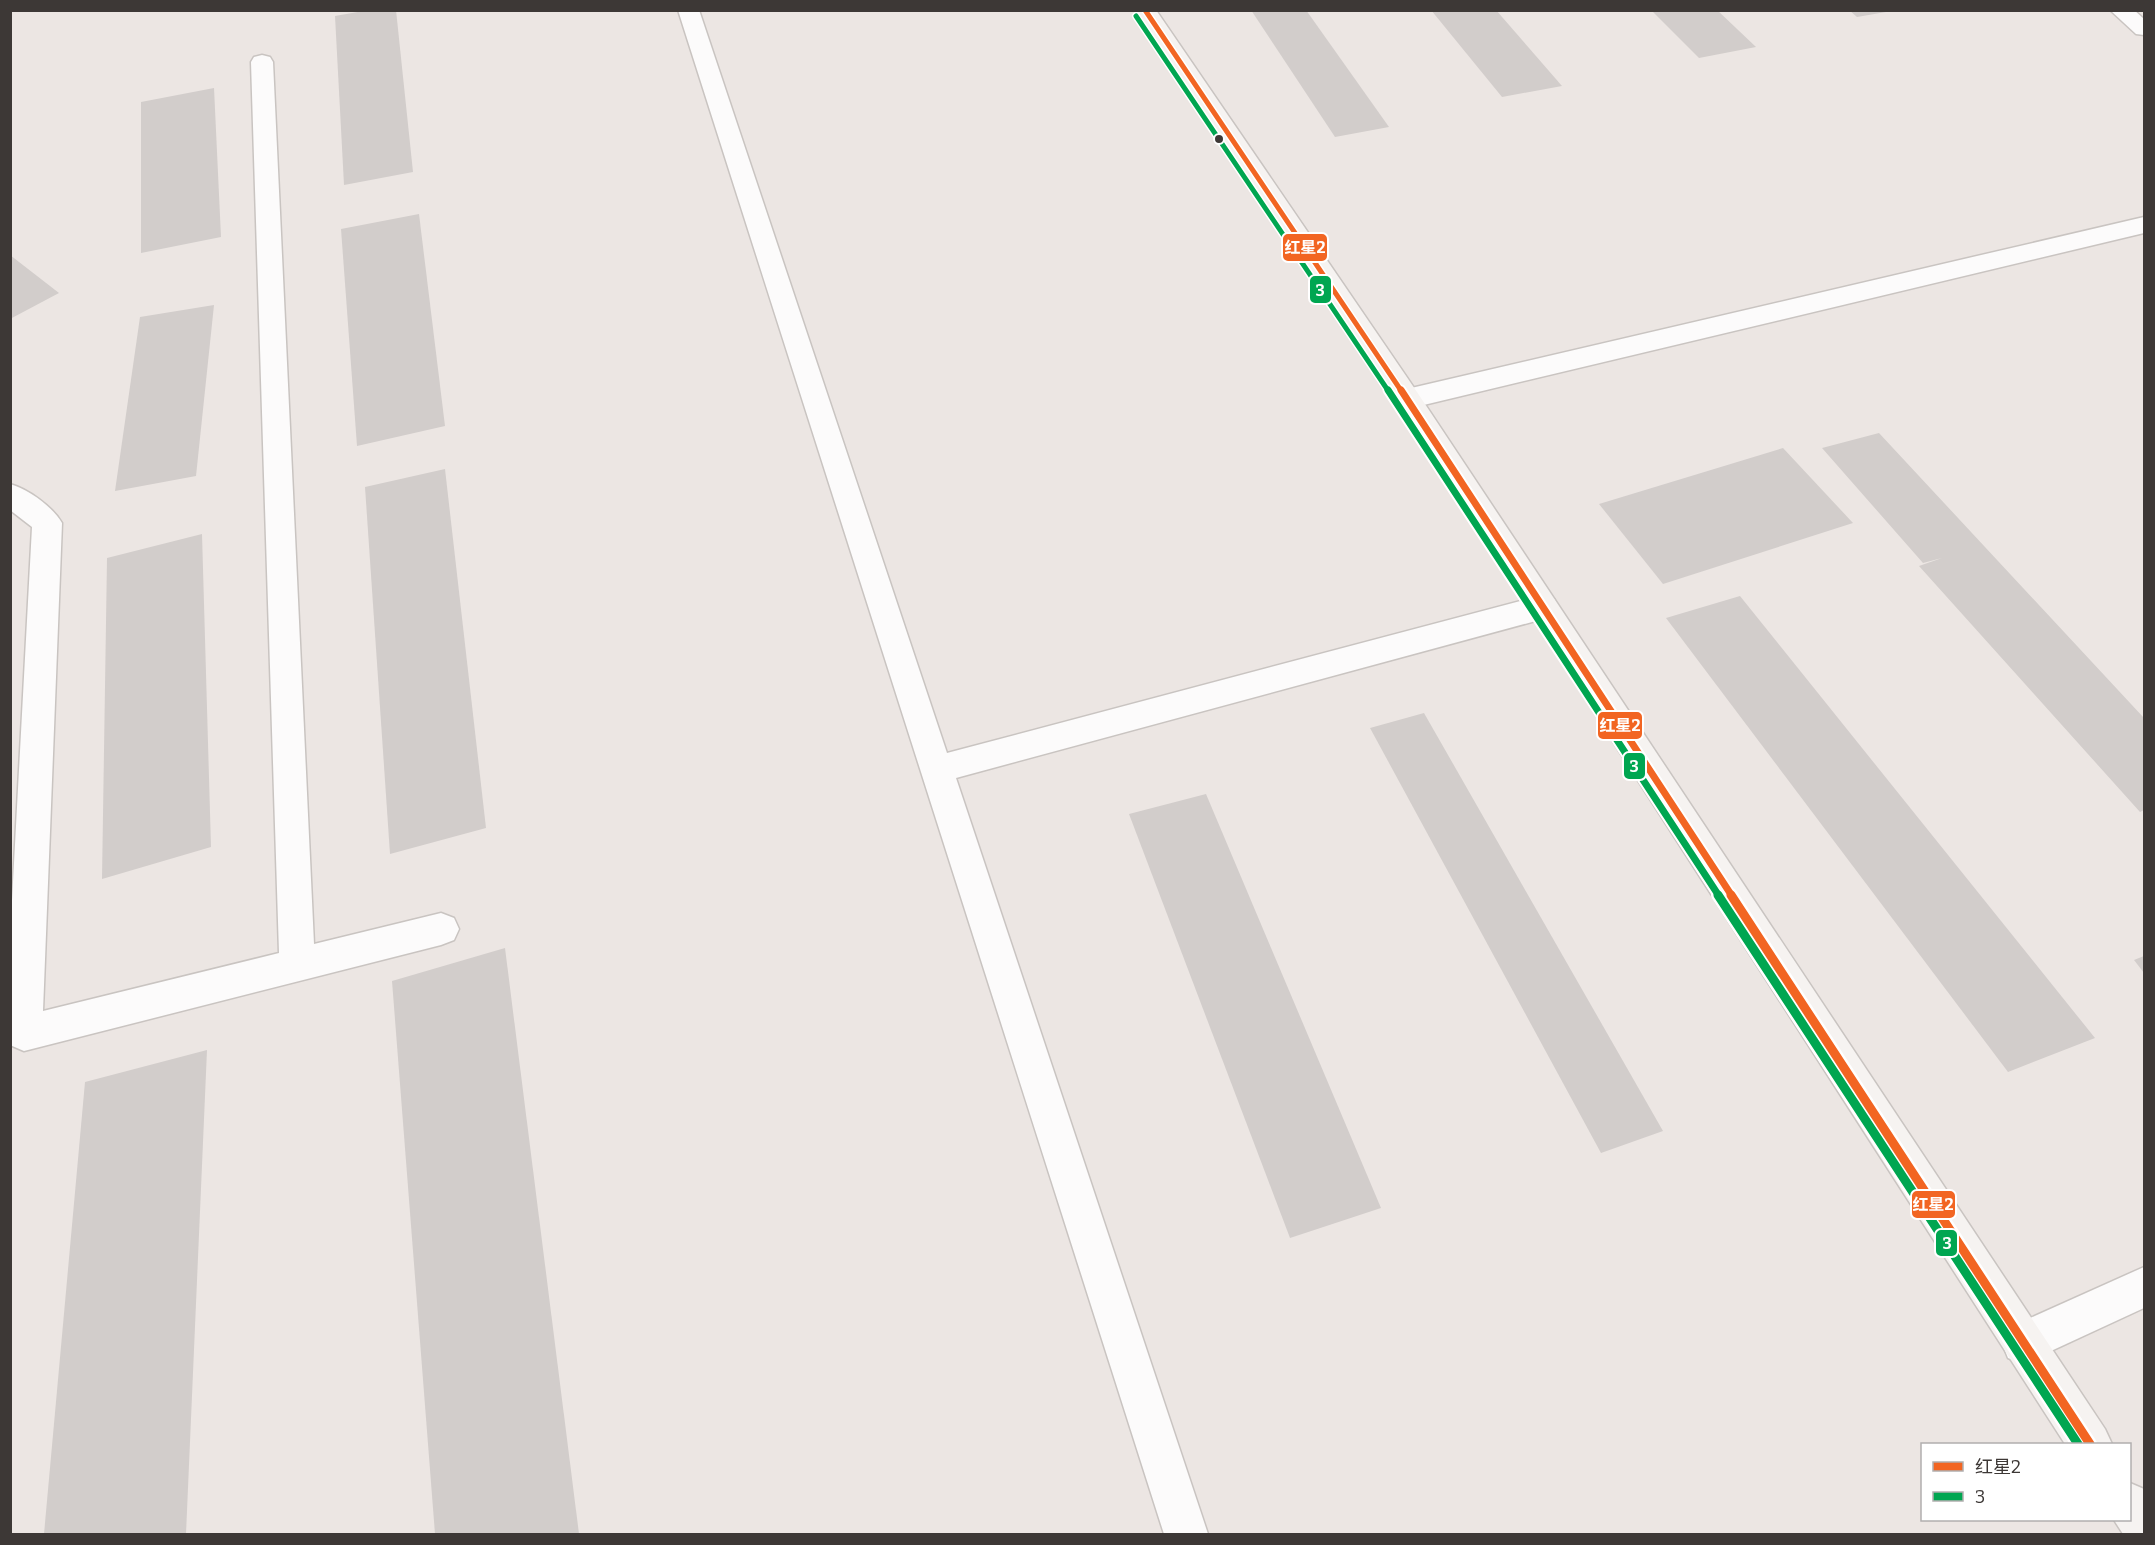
<svg xmlns="http://www.w3.org/2000/svg" width="2155" height="1545" viewBox="0 0 2155 1545" font-family="Bitter,'Noto Sans SC',serif">
  <style>
    .building { fill: #d2cdcb }
    .lines { fill: none; stroke-linecap: round; stroke-linejoin: round }
    .street-casing { stroke: #c9c4c1; stroke-width: 3 }
    .secondary-casing { stroke: #c9c4c1; stroke-width: 3 }
    .street { fill: #fcfbfb; fill-rule: evenodd }
    .secondary { fill: #f6f3f1; fill-rule: evenodd }
    .bus-1-far2-casing { stroke: #fff; stroke-width: 8 }
    .bus-1-far1-casing { stroke: #fff; stroke-width: 11 }
    .bus-1-casing { stroke: #fff; stroke-width: 14 }
    .bus-2-far2-casing { stroke: #fff; stroke-width: 8 }
    .bus-2-far1-casing { stroke: #fff; stroke-width: 11 }
    .bus-2-casing { stroke: #fff; stroke-width: 14 }
    .bus-1-far2 { stroke: #f26522; stroke-width: 5 }
    .bus-1-far1 { stroke: #f26522; stroke-width: 7 }
    .bus-1 { stroke: #f26522; stroke-width: 9 }
    .bus-2-far2 { stroke: #00a651; stroke-width: 5 }
    .bus-2-far1 { stroke: #00a651; stroke-width: 7 }
    .bus-2 { stroke: #00a651; stroke-width: 9 }
    .bus-dot { fill: #3d3836; stroke: #fff; stroke-width: 2 }
    .line-badge { stroke: #fff; stroke-width: 2 }
    .badge-label { font-size: 16px; text-anchor: middle; font-weight: bold; fill: #fff }
  </style>
  <rect width="100%" height="100%" fill="#ece6e3"/>
  <!-- building -->
  <g class="building">
    <polygon points="369,10 396,10 413,172 344,185 335,16"/>
    <polygon points="1251,10 1306,10 1389,127 1335,137"/>
    <polygon points="1431,10 1496,10 1562,86 1502,97"/>
    <polygon points="1651,10 1717,10 1756,47 1699,58"/>
    <polygon points="1849,10 1886,10 1886,12 1857,17"/>
    <polygon points="214,88 221,237 141,253 141,102"/>
    <polygon points="419,214 445,426 357,446 341,229"/>
    <polygon points="10,255 59,293 10,319"/>
    <polygon points="214,305 196,476 115,491 140,317"/>
    <polygon points="1879,433 2144,718 2144,810 2140,812 1919,566 1942,558 1923,563 1822,448"/>
    <polygon points="1783,448 1853,523 1663,584 1599,504"/>
    <polygon points="445,469 486,828 390,854 365,487"/>
    <polygon points="202,534 211,847 102,879 107,558"/>
    <polygon points="1740,596 2095,1038 2008,1072 1666,618"/>
    <polygon points="1424,713 1663,1131 1601,1153 1370,728"/>
    <polygon points="1206,794 1381,1208 1290,1238 1129,814"/>
    <polygon points="505,948 579,1534 435,1534 392,981"/>
    <polygon points="2144,956 2144,973 2134,960"/>
    <polygon points="207,1050 186,1534 44,1534 85,1082"/>
  </g>
  <g class="lines">
    <!-- street casing -->
    <g class="street-casing">
      <g id="street">
        <polygon points="678,10 699,10 947,753 1543,595 1554,599 1558,607 1554,615 1543,619 956,778 1208,1534 1164,1534"/>
        <polygon points="2110,10 2134,10 2144,19 2144,35 2136,34"/>
        <path d="M 262,55 L 270,57 L 273,62 L 314,944 L 441,913 L 454,918 L 459,929 L 454,940 L 441,945 L 24,1051 L 10,1045 L 10,938 L 32,527 L 10,510 L 10,484 C 28,489 53,507 62,523 L 43,1011 L 279,953 L 251,62 L 254,57 Z"/>
        <polygon points="2144,217 2144,233 1407,409 1397,406 1393,399 1397,392 1407,389"/>
        <polygon points="2144,1267 2144,1308 2023,1364 2008,1358 2002,1343 2008,1328"/>
      </g>
    </g>
    <!-- secondary casing -->
    <g class="secondary-casing">
      <g id="secondary">
        <polygon points="1135,10 1156,10 1417,392 2105,1429 2112,1444 2065,1444 1397,406"/>
        <polygon points="2130,1483 2144,1489 2144,1534 2123,1534 2114,1520 2130,1520"/>
      </g>
    </g>
    <!-- street -->
    <use href="#street" class="street"/>
    <!-- secondary -->
    <use href="#secondary" class="secondary"/>
    <!-- bus-1-far2 casing -->
    <g class="bus-1-far2-casing">
      <polyline id="bus-1-far2" points="1145,10 1402,392"/>
    </g>
    <!-- bus-1-far1 casing -->
    <g class="bus-1-far1-casing">
      <polyline id="bus-1-far1" points="1401,390 1732,896"/>
    </g>
    <!-- bus-1 casing -->
    <g class="bus-1-casing">
      <polyline id="bus-1" points="1731,895 2090,1444"/>
    </g>
    <!-- bus-2-far2 casing -->
    <g class="bus-2-far2-casing">
      <polyline id="bus-2-far2" points="1136,16 1389,392"/>
    </g>
    <!-- bus-2-far1 casing -->
    <g class="bus-2-far1-casing">
      <polyline id="bus-2-far1" points="1388,390 1719,896"/>
    </g>
    <!-- bus-2 casing -->
    <g class="bus-2-casing">
      <polyline id="bus-2" points="1718,895 2078,1444"/>
    </g>
    <!-- bus-1-far2 -->
    <use href="#bus-1-far2" class="bus-1-far2"/>
    <!-- bus-1-far1 -->
    <use href="#bus-1-far1" class="bus-1-far1"/>
    <!-- bus-1 -->
    <use href="#bus-1" class="bus-1"/>
    <!-- bus-2-far2 -->
    <use href="#bus-2-far2" class="bus-2-far2"/>
    <!-- bus-2-far1 -->
    <use href="#bus-2-far1" class="bus-2-far1"/>
    <!-- bus-2 -->
    <use href="#bus-2" class="bus-2"/>
  </g>
  <!-- markers -->
  <circle class="bus-dot" cx="1219" cy="139" r="5"/>
  <g class="line-badge">
    <rect x="1282" y="233" width="46" height="29" rx="6" fill="#f26522"/>
    <rect x="1309" y="275" width="23" height="29" rx="6" fill="#00a651"/>
    <rect x="1597" y="711" width="46" height="29" rx="6" fill="#f26522"/>
    <rect x="1623" y="752" width="23" height="28" rx="6" fill="#00a651"/>
    <rect x="1911" y="1190" width="45" height="29" rx="6" fill="#f26522"/>
    <rect x="1935" y="1229" width="23" height="28" rx="6" fill="#00a651"/>
  </g>
  <g class="badge-label">
    <text x="1305" y="253">红星2</text>
    <text x="1320" y="296">3</text>
    <text x="1620" y="731">红星2</text>
    <text x="1634" y="772">3</text>
    <text x="1933" y="1210">红星2</text>
    <text x="1947" y="1249">3</text>
  </g>
  <!-- border -->
  <rect width="2155" height="1545" fill="none" stroke="#3d3836" stroke-width="24"/>
  <!-- legend -->
  <rect x="1921" y="1443" width="210" height="78" fill="#ffffff" stroke="#b1afaf" stroke-width="1.5"/>
  <rect x="1933" y="1462" width="30" height="9" fill="#f26522" stroke="#b1afaf" stroke-width="1.5"/>
  <text x="1975" y="1473" font-size="18" fill="#3d3836">红星2</text>
  <rect x="1933" y="1492" width="30" height="9" fill="#00a651" stroke="#b1afaf" stroke-width="1.5"/>
  <text x="1975" y="1503" font-size="18" fill="#3d3836">3</text>
</svg>
